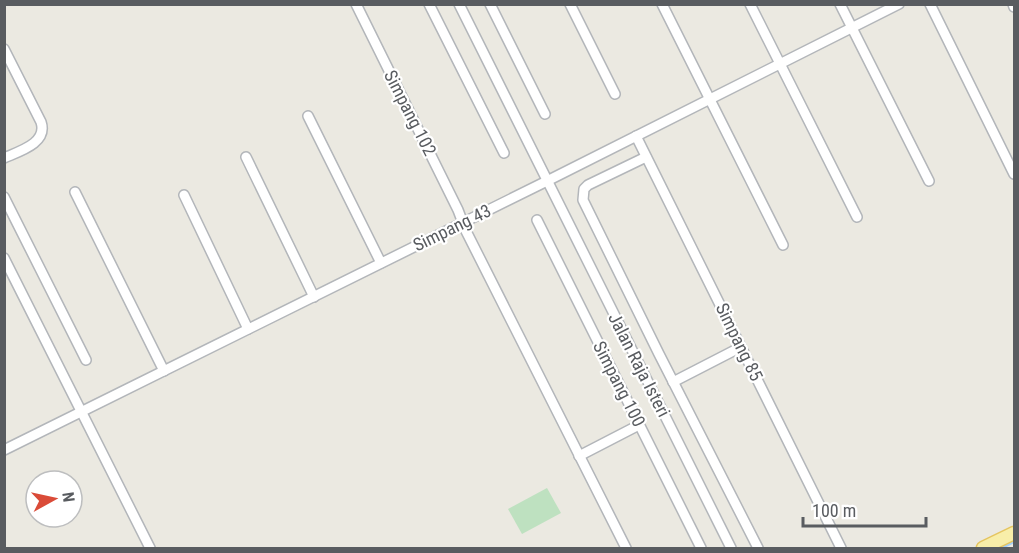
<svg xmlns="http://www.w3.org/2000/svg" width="1019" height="553" viewBox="0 0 1019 553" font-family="'Roboto Condensed',sans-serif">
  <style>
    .green { fill: #bee1c0 }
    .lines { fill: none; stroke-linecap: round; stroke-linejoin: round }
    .stream { stroke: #a4cff7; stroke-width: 2 }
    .minor-casing { stroke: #b3b6ba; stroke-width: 12 }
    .major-casing { stroke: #e5c560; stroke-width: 15 }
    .minor { stroke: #fff; stroke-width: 9 }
    .major { stroke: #f8eea9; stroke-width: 12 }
    .labels { text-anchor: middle; stroke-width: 4.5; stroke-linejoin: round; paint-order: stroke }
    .street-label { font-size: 18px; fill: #595c60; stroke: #fff }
  </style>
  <rect width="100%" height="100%" fill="#ebe9e1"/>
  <!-- green -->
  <polygon class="green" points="547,488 561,513 522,534 508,509"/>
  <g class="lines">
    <!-- stream -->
    <polyline class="stream" points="1002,548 1014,542"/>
    <!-- minor casing -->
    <g class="minor-casing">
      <g id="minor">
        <polyline points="356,4 458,210 466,231 626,548"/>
        <polyline points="429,4 504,153"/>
        <polyline points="459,4 731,548"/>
        <polyline points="490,4 545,114"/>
        <polyline points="570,4 615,94"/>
        <polyline points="662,4 783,245"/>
        <polyline points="750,4 857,217"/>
        <polyline points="840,4 929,181"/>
        <polyline points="930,4 1014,174"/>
        <polyline points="1013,4 1014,7"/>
        <path d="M 4,49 L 41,122 C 48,143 20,151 4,158"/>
        <polyline points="308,116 381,263"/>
        <polyline points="636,136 841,548"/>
        <polyline points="246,157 314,297"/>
        <polyline points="646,157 588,185 584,189 583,200 659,354 758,548"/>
        <polyline points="75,192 164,371"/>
        <polyline points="184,195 248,329"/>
        <polyline points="4,197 86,360"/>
        <polyline points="537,220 701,548"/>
        <polyline points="4,258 150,548"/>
        <polyline points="673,382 741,347"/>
        <polyline points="4,450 547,181 899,4"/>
        <polyline points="579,456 639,425"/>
      </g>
    </g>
    <!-- major casing -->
    <g class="major-casing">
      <polyline id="major" points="983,548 1014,533"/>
    </g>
    <!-- minor -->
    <use href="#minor" class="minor"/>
    <!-- major -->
    <use href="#major" class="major"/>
  </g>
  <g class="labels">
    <!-- street labels -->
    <g class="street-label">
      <text transform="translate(410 113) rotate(63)" y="6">Simpang 102</text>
      <text transform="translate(452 228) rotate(-26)" y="6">Simpang 43</text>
      <text transform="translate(739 342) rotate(64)" y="6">Simpang 85</text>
      <text transform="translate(639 365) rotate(63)" y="6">Jalan Raja Isteri</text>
      <text transform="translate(619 384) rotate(63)" y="6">Simpang 100</text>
    </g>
  </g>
  <!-- border -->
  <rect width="1019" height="553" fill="none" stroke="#595c60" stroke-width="12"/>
  <!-- north arrow -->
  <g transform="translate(54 499) rotate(82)"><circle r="28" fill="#ffffff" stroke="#bdbebf" stroke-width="1.5"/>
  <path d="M0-4.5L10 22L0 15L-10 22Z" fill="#da4b38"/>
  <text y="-9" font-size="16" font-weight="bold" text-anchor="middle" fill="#595c60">N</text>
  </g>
  <!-- scale -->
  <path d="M803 517v9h123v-9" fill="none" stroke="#595c60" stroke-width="3"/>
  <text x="812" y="517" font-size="18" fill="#595c60" stroke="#ffffff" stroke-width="4.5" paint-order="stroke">100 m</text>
</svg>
